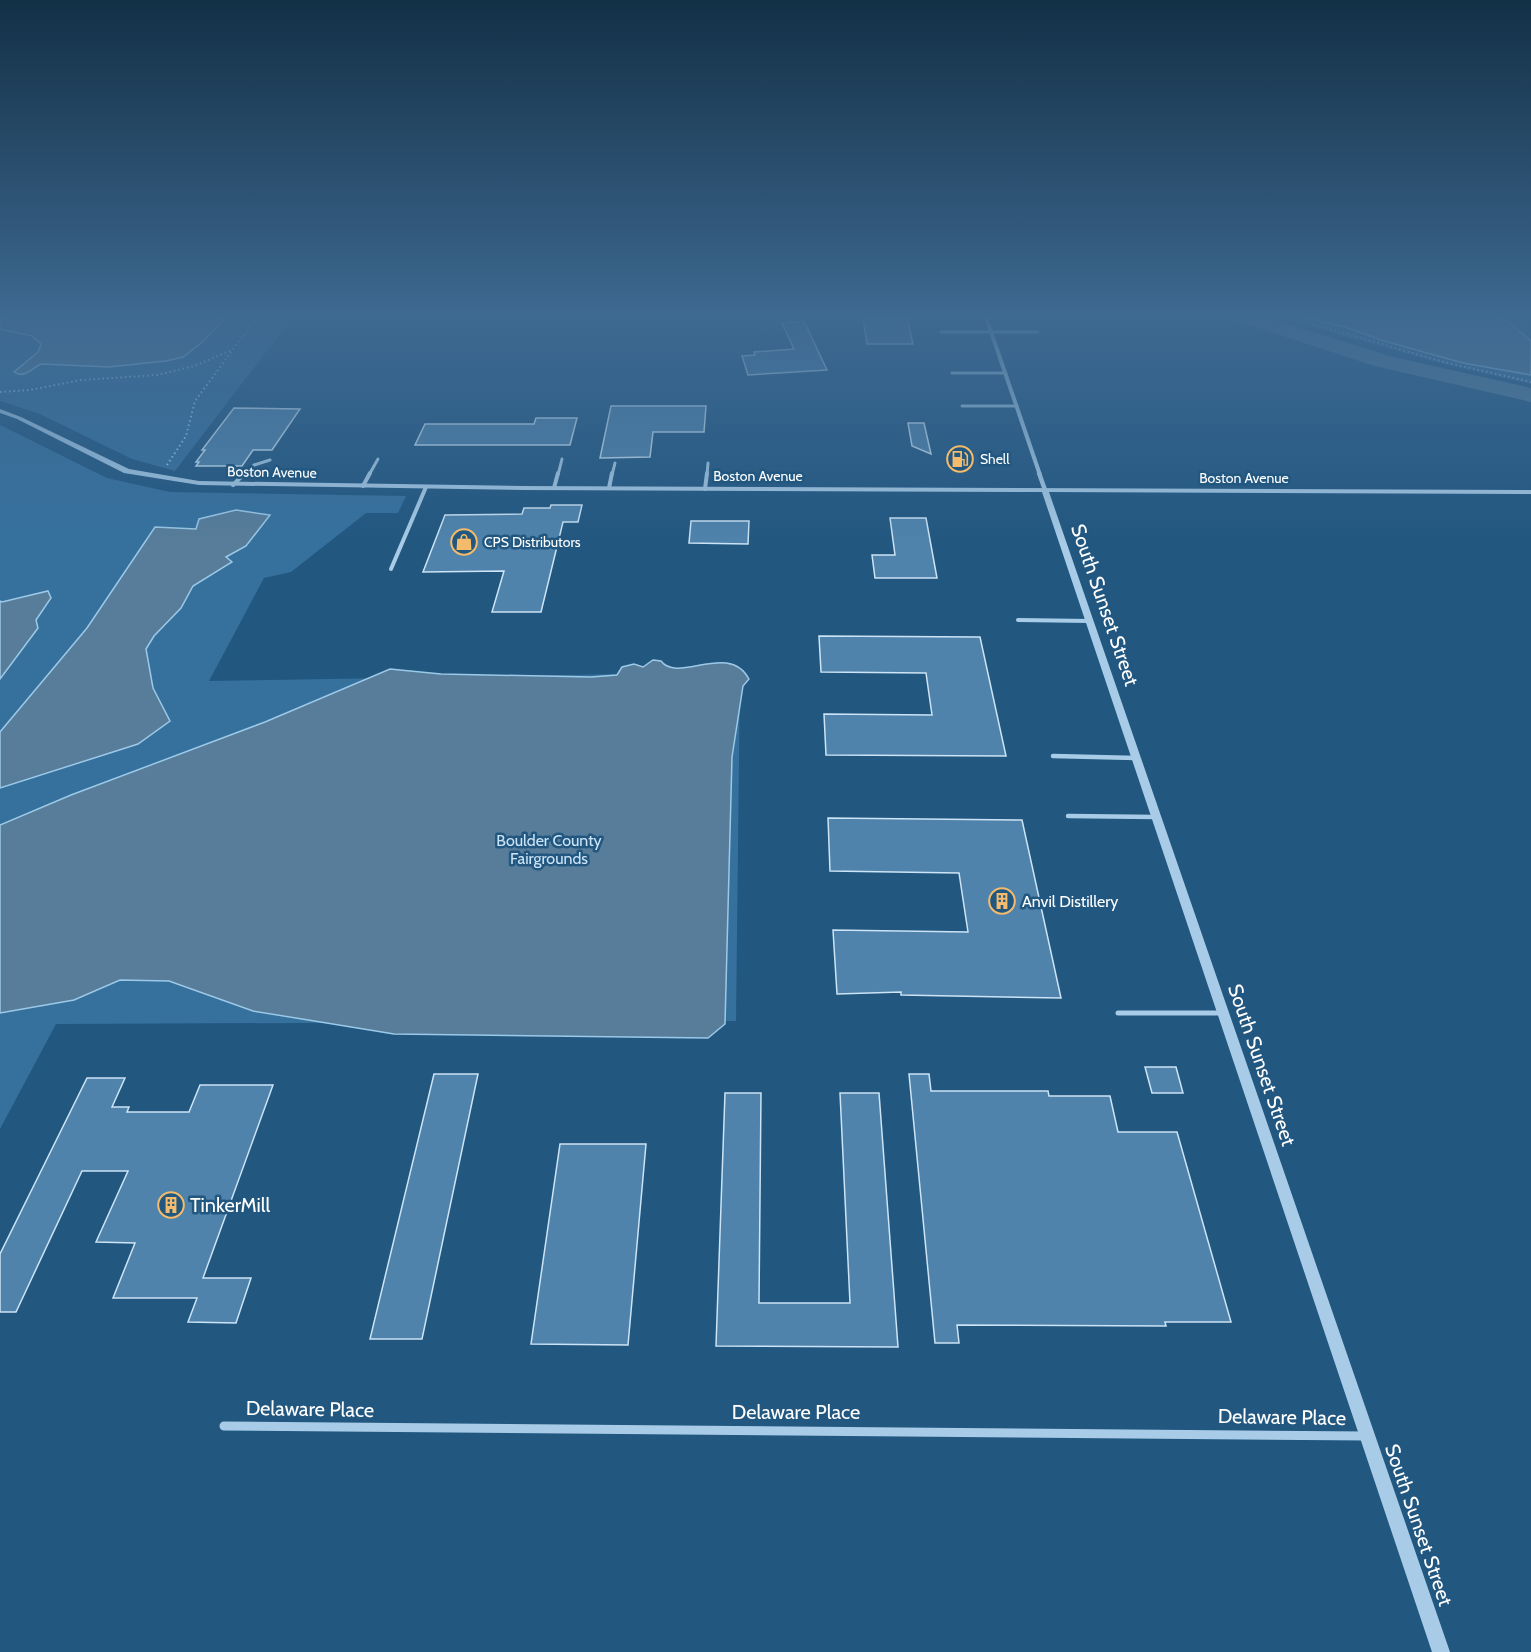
<svg xmlns="http://www.w3.org/2000/svg" width="1531" height="1652" viewBox="0 0 1531 1652" font-family="Cabin,sans-serif">
  <style>
    .green { fill: #36719e }
    .water { fill: #577d9a; stroke: #9cc9e8; stroke-width: 1.5 }
    .lines { fill: none; stroke-linecap: round; stroke-linejoin: round }
    .river { fill: #577d9a; fill-rule: evenodd }
    .building { fill: #4f83ab; stroke: #cce4f5; stroke-width: 1.5 }
    .path { stroke: #a8cce7; stroke-width: 2; stroke-dasharray: 1.5 3; stroke-linecap: butt }
    .service-far3 { stroke: #a8cce7; stroke-width: 3 }
    .service-far2 { stroke: #a8cce7; stroke-width: 4 }
    .service-far1 { stroke: #a8cce7; stroke-width: 4.5 }
    .service { stroke: #a8cce7; stroke-width: 5 }
    .minor-far2 { stroke: #a8cce7; stroke-width: 4 }
    .minor-far1 { stroke: #a8cce7; stroke-width: 4.5 }
    .minor { stroke: #a8cce7; stroke-width: 9 }
    .tertiary { fill: #a8cce7; fill-rule: evenodd }
    .labels { text-anchor: middle; stroke-width: 5; stroke-linejoin: round; paint-order: stroke }
    .far-poi-label { font-size: 14px; fill: #fff; stroke: #225780; text-anchor: start }
    .far-street-label { font-size: 14px; fill: #fff; stroke: #225780 }
    .park-label { font-size: 16px; fill: #cce4f5; stroke: #225780 }
    .poi-label { font-size: 16px; fill: #fff; stroke: #225780; text-anchor: start }
    .near-street-label { font-size: 20px; fill: #fff; stroke: #225780 }
    .near-poi-label { font-size: 20px; fill: #fff; stroke: #225780; text-anchor: start }
  </style>
  <rect width="100%" height="100%" fill="#225780"/>
  <!-- green -->
  <g class="green">
    <polygon points="0,314 295,314 175,471 132,459 40,414 0,401"/>
    <polygon points="1265,314 1513,314 1531,330 1531,384 1444,364"/>
    <polygon points="0,425 107,478 170,492 406,496 398,513 366,513 291,572 264,578 209,681 740,672 736,1021 56,1024 0,1129"/>
  </g>
  <!-- water -->
  <g class="water">
    <path d="M 0,314 L 230,314 L 200,344 L 183,357 L 166,361 L 109,367 L 41,364 C 32,368 24,379 14,372 L 38,352 L 41,344 L 32,336 L 0,329 Z"/>
    <polygon points="1291,314 1499,314 1531,341 1531,375 1463,363 1384,341 1348,328"/>
    <polygon points="236,510 270,515 246,546 226,557 232,562 193,586 181,608 154,636 146,649 153,688 170,721 138,744 0,788 0,732 87,628 155,527 196,529 199,519"/>
    <polygon points="48,591 51,598 36,620 38,628 0,679 0,601 2,602"/>
    <path d="M 653,660 L 661,661 C 678,684 729,641 749,679 L 743,686 L 732,757 L 725,1024 L 708,1038 L 394,1034 L 253,1011 L 169,981 L 120,980 L 74,1000 L 0,1013 L 0,825 L 71,795 L 265,722 L 390,669 L 441,674 L 591,677 L 617,675 L 622,667 L 634,664 L 643,667 Z"/>
  </g>
  <g class="lines">
    <!-- river -->
    <polygon class="river" points="1225,314 1256,314 1389,356 1531,388 1531,402 1375,366 1228,318"/>
  </g>
  <!-- building -->
  <g class="building">
    <polygon points="863,318 907,318 913,344 867,344"/>
    <polygon points="804,321 827,370 748,375 742,356 755,355 754,352 794,349 782,323"/>
    <polygon points="611,406 706,406 704,432 653,432 650,457 600,458"/>
    <polygon points="234,408 300,409 272,450 253,450 242,466 196,466 199,462 196,462 205,450 202,450"/>
    <polygon points="536,418 577,418 570,445 415,445 425,424 534,424"/>
    <polygon points="908,423 924,423 931,454 912,446"/>
    <polygon points="551,505 582,505 578,522 563,522 541,612 492,612 504,571 423,572 445,515 522,514 524,508 550,508"/>
    <polygon points="890,518 926,518 937,578 875,578 872,555 895,555"/>
    <polygon points="691,521 749,521 748,544 689,543"/>
    <polygon points="819,636 980,637 1006,756 826,755 824,714 932,715 926,673 821,672"/>
    <polygon points="828,818 1022,820 1061,998 901,995 901,992 837,994 833,930 968,932 959,873 830,871"/>
    <polygon points="1145,1067 1176,1067 1183,1093 1152,1093"/>
    <polygon points="434,1074 478,1074 422,1339 370,1339"/>
    <polygon points="909,1074 929,1074 931,1091 1048,1091 1049,1096 1110,1096 1118,1132 1177,1132 1231,1322 1165,1322 1166,1326 957,1325 959,1343 935,1343"/>
    <polygon points="87,1078 125,1078 112,1107 129,1107 127,1112 189,1112 200,1085 273,1085 203,1278 251,1278 236,1323 188,1322 197,1298 113,1298 135,1243 96,1242 128,1171 82,1171 16,1312 0,1312 0,1254"/>
    <polygon points="725,1093 761,1093 759,1303 850,1303 840,1093 879,1093 898,1347 716,1346"/>
    <polygon points="560,1144 646,1144 628,1345 531,1344"/>
  </g>
  <g class="lines">
    <!-- path -->
    <g class="path">
      <polyline points="1278,314 1444,362 1531,382"/>
      <polyline points="0,392 30,390 81,380 157,375 194,366 232,350 261,314"/>
      <polyline points="167,465 186,436 195,401 232,351"/>
    </g>
    <!-- service-far3 -->
    <g class="service-far3">
      <polyline points="941,332 1038,332"/>
      <polyline points="952,373 1006,373"/>
      <polyline points="962,406 1017,406"/>
      <polyline points="244,475 254,465 270,460"/>
      <polyline points="369,475 378,459"/>
      <polyline points="558,475 562,459"/>
      <polyline points="612,475 615,463"/>
      <polyline points="707,475 708,463"/>
    </g>
    <!-- service-far2 -->
    <g class="service-far2">
      <polyline points="233,485 245,473"/>
      <polyline points="363,486 370,473"/>
      <polyline points="554,488 558,473"/>
      <polyline points="609,488 612,473"/>
      <polyline points="705,489 707,473"/>
      <polyline points="391,569 426,487"/>
      <polyline points="1018,620 1090,621"/>
    </g>
    <!-- service-far1 -->
    <g class="service-far1">
      <polyline points="1053,756 1136,758"/>
      <polyline points="1068,816 1155,817"/>
    </g>
    <!-- service -->
    <polyline class="service" points="1118,1013 1223,1013"/>
    <!-- minor-far2 -->
    <polyline class="minor-far2" points="985,314 1040,475"/>
    <!-- minor-far1 -->
    <polyline class="minor-far1" points="1039,473 1045,490"/>
    <!-- minor -->
    <polyline class="minor" points="224,1426 1368,1436"/>
    <!-- tertiary -->
    <polygon class="tertiary" points="0,409 21,417 129,469 199,481 524,486 1531,490 1531,494 1049,492 1450,1652 1432,1652 1042,492 524,490 199,485 124,473 17,419 0,413"/>
  </g>
  <!-- sky -->
  <linearGradient id="sky" x2="0" y2="1"><stop stop-color="#133046"/><stop offset="0.58" stop-color="#3e6991"/><stop offset="1" stop-color="#3e6991" stop-opacity="0"/></linearGradient>
  <rect width="1531" height="545" fill="url(#sky)"/>
  <!-- icons -->
  <defs>
    <g id="fuel-ring" transform="scale(1.35)"><circle r="9.5" fill="#225780" stroke="#f3bb6b" stroke-width="1.5"/><path d="M-5.5-6h7V0h2V4h1.3V-2.5L3-4.5l.8-.8L6-3V5H2.5V1h-1V6h-7ZM-4.2-4.7v3.2H.2V-4.7Z" fill="#f3bb6b"/></g>
    <g id="shop-ring" transform="scale(1.35)"><circle r="9.5" fill="#225780" stroke="#f3bb6b" stroke-width="1.5"/><path d="M-5-2.5h2.3a2.7 3.5 0 0 1 5.4 0H5L5.5 6h-11ZM-1.5-2.5h3a1.5 2.3 0 0 0-3 0Z" fill="#f3bb6b"/></g>
    <g id="building-ring" transform="scale(1.35)"><circle r="9.5" fill="#225780" stroke="#f3bb6b" stroke-width="1.5"/><path d="M-4-6H4V6H1V3H-1V6H-4ZM-2.5-4.3h1.7v1.8h-1.7ZM.8-4.3h1.7v1.8H.8ZM-2.5-1h1.7V.8h-1.7ZM.8-1h1.7V.8H.8Z" fill="#f3bb6b"/></g>
  </defs>
  <g fill-rule="evenodd">
    <use href="#fuel-ring" x="960" y="459"/>
    <use href="#shop-ring" x="464" y="542"/>
    <use href="#building-ring" x="1002" y="901"/>
    <use href="#building-ring" x="171" y="1205"/>
  </g>
  <g class="labels">
    <!-- far-poi labels -->
    <g class="far-poi-label">
      <text x="980" y="464">Shell</text>
      <text x="484" y="547">CPS Distributors</text>
    </g>
    <!-- far-street labels -->
    <g class="far-street-label">
      <text transform="translate(272 472) rotate(1)" y="5">Boston Avenue</text>
      <text x="758" y="481">Boston Avenue</text>
      <text x="1244" y="483">Boston Avenue</text>
    </g>
    <!-- park labels -->
    <g class="park-label">
      <text x="549" y="846">Boulder County<tspan x="549" dy="18">Fairgrounds</tspan></text>
    </g>
    <!-- poi labels -->
    <g class="poi-label">
      <text x="1022" y="907">Anvil Distillery</text>
    </g>
    <!-- near-street labels -->
    <g class="near-street-label">
      <text transform="translate(1105 605) rotate(71)" y="7">South Sunset Street</text>
      <text transform="translate(1262 1065) rotate(71)" y="7">South Sunset Street</text>
      <text transform="translate(310 1409) rotate(1)" y="7">Delaware Place</text>
      <text x="796" y="1419">Delaware Place</text>
      <text transform="translate(1282 1417) rotate(1)" y="7">Delaware Place</text>
      <text transform="translate(1419 1525) rotate(71)" y="7">South Sunset Street</text>
    </g>
    <!-- near-poi labels -->
    <g class="near-poi-label">
      <text x="190" y="1212">TinkerMill</text>
    </g>
  </g>
</svg>
